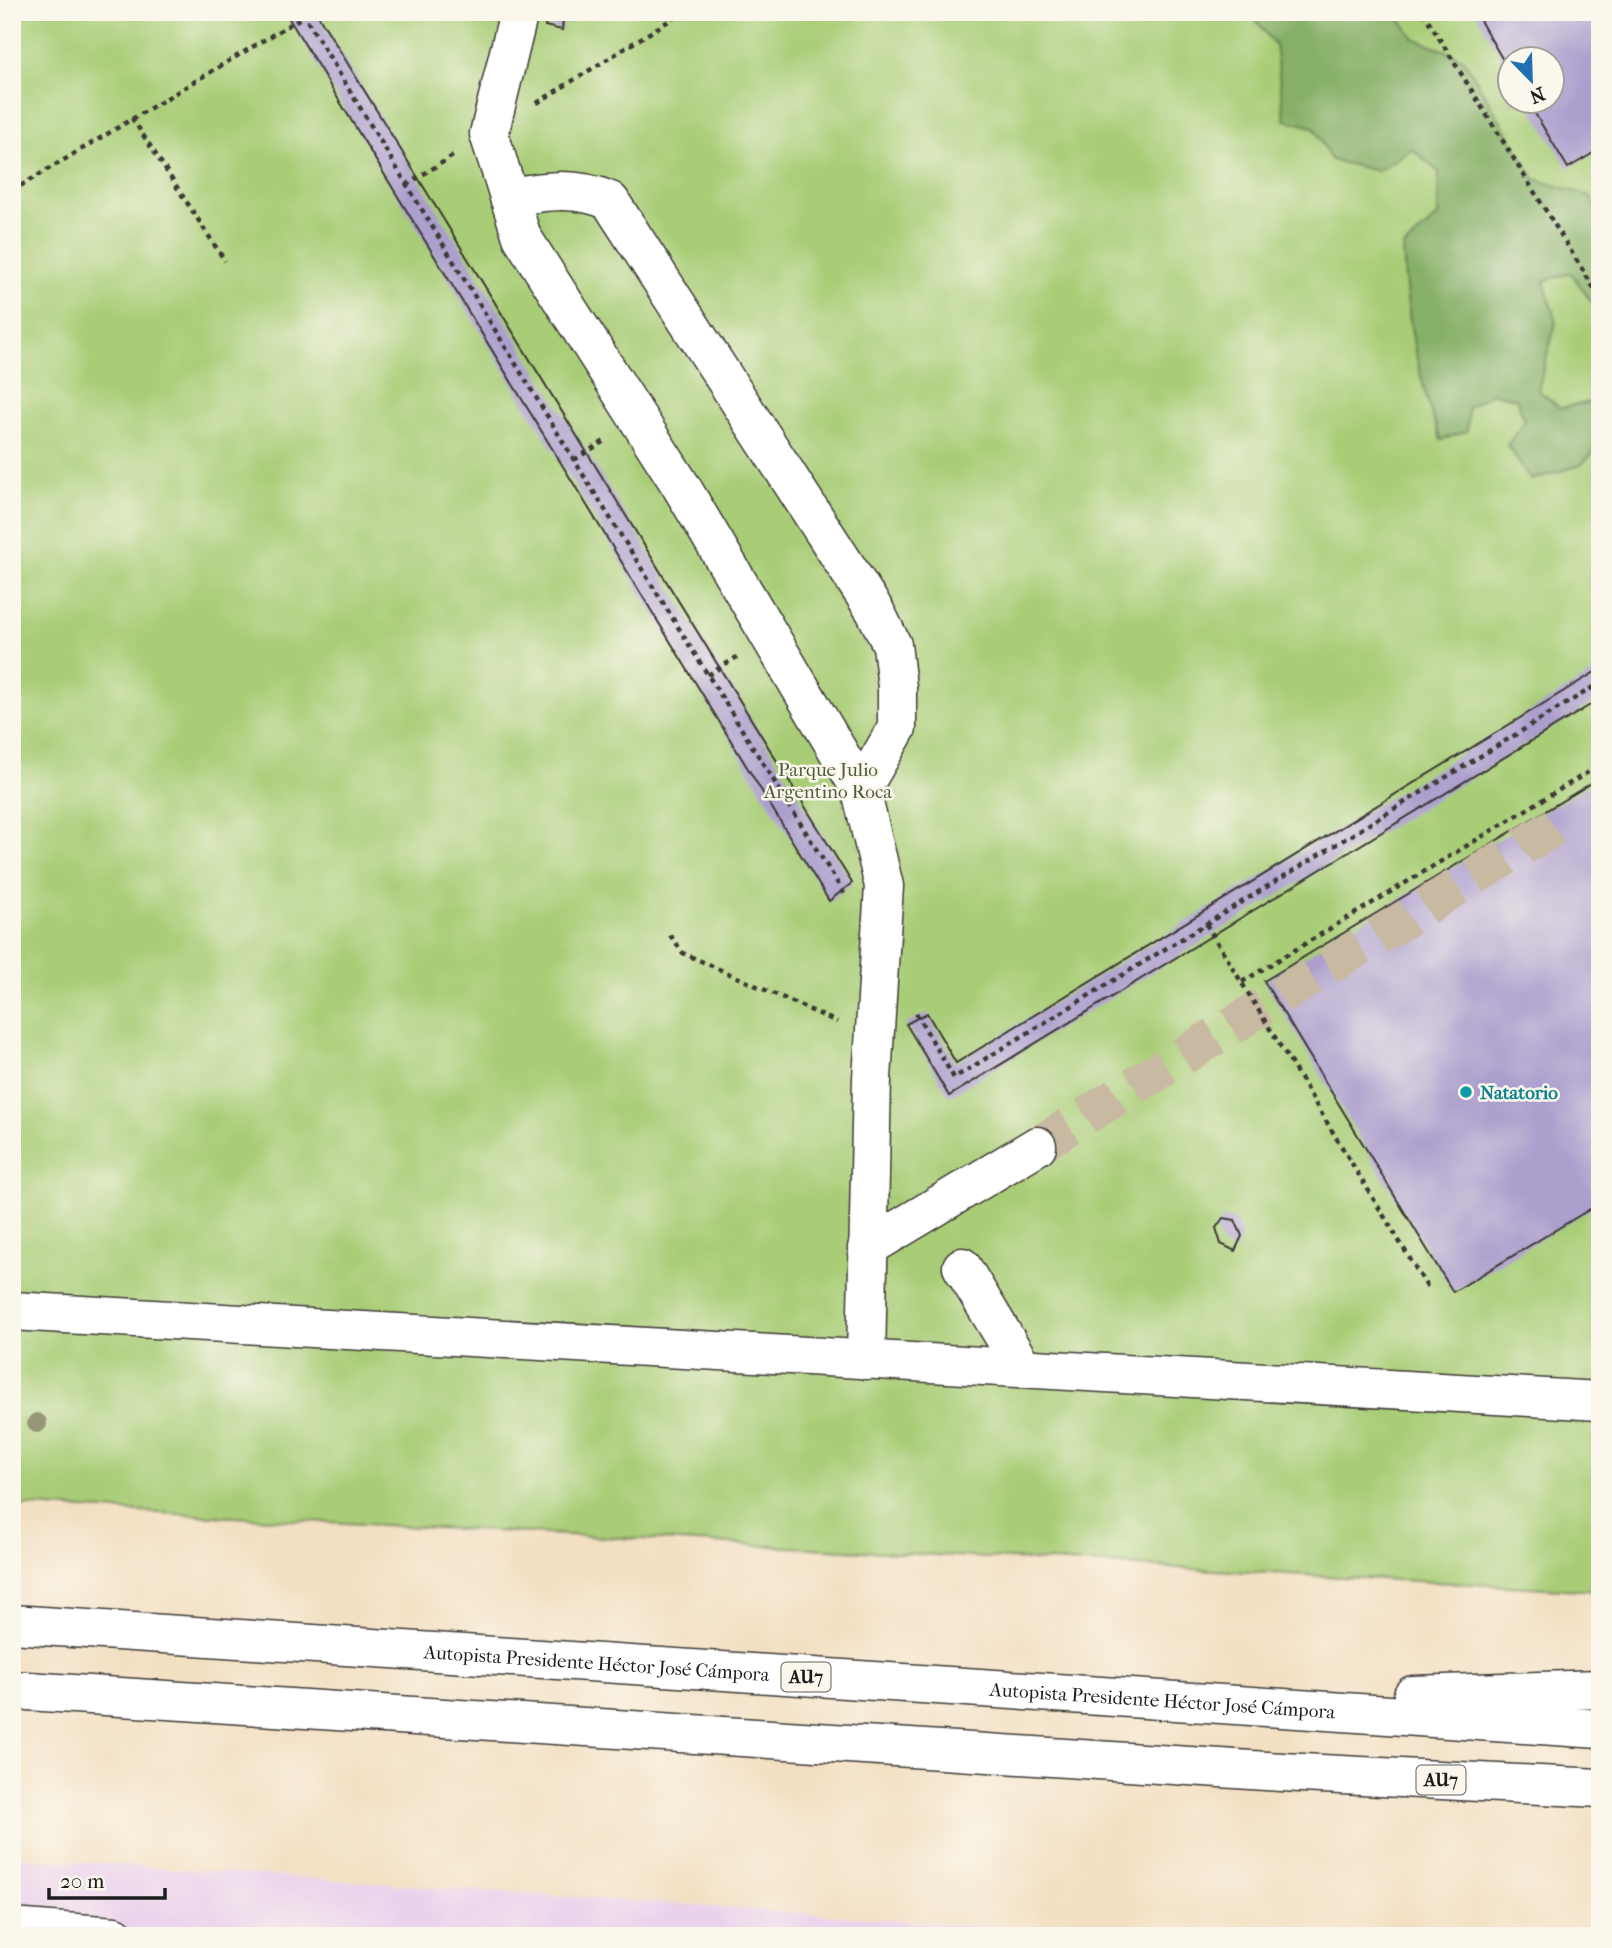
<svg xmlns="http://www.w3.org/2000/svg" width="1612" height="1948" viewBox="0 0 1612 1948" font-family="'IM FELL French Canon',serif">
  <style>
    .built { fill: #ead1ec }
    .green { fill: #a9cd77; stroke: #62744a; stroke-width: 2; fill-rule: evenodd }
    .forest { fill: #86b068; stroke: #516642; stroke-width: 2 }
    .building { fill: #ac9ecd }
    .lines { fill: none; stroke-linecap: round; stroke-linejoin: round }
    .minor-tunnel { stroke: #c8b9a2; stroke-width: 38; stroke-dasharray: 38 19; stroke-linecap: butt }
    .minor-casing { stroke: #3c3935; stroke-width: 41 }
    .highway-casing { stroke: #3c3935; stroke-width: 41 }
    .path { stroke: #3c3935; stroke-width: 4.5; stroke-dasharray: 5 5; stroke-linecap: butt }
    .minor { stroke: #fff; stroke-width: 38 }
    .highway { stroke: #fff; stroke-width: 38 }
    .tree { fill: #989679 }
    .culture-dot { fill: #0f9aa8; stroke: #fbf7ec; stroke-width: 2.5 }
    .labels { text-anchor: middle; stroke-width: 5; stroke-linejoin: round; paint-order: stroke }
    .shield { fill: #fbf7ec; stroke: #5f5e5a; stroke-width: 2 }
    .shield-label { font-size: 18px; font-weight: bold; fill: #1c1c1c }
    .park-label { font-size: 19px; fill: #4d5a3c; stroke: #fbf7ec }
    .culture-label { font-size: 19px; font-weight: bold; fill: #0d838f; stroke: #fbf7ec; text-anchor: start }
    .street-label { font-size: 19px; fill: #1c1c1c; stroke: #fbf7ec }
  </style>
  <rect width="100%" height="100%" fill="#fbf7ec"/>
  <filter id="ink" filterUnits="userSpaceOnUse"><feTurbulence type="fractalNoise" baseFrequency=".0143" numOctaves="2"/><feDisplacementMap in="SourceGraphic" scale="14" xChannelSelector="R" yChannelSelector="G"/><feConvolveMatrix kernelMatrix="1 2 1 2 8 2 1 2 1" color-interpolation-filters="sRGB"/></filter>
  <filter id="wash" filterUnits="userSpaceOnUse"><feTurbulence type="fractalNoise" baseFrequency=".00686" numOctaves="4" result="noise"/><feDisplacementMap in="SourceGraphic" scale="28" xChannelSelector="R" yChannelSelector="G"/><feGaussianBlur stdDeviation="1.57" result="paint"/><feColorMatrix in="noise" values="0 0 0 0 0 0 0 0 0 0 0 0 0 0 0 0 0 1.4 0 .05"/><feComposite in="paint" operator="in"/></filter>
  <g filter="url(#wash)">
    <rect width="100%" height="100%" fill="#f3e0c3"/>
    <!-- built -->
    <polygon class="built" points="12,1857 1119,1936 12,1936"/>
    <!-- green -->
    <path class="green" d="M 12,12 L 1600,12 L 1600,1591 L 12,1505 ZM 1510,60 L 1552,60 L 1552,102 L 1510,102 Z"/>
    <!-- forest -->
    <path class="forest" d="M 1250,12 L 1395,12 L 1414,38 L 1463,58 L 1535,179 L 1590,196 L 1600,216 L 1600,314 L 1571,273 L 1544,281 L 1556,322 L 1538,390 L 1560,408 L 1590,402 L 1600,423 L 1600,446 L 1581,465 L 1531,480 L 1507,445 L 1525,421 L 1516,398 L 1493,393 L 1468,407 L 1467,431 L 1441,440 C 1417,379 1406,313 1403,248 L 1438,216 L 1439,172 L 1412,149 L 1377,171 L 1331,160 L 1314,127 L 1285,120 L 1275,46 Z"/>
    <g id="blocks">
      <!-- building -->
      <g class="building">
        <polygon points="285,12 316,12 852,883 829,901"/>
        <polygon points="547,12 564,12 562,30 545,26"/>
        <polygon points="1475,12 1600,12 1600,149 1568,168 1528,102 1552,102 1552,60 1510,60 1510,72"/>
        <polygon points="1600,669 1600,699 949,1096 906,1024 927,1013 956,1063"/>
        <polygon points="1600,778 1600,1203 1453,1292 1264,981"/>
        <polygon points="1223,1218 1235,1220 1242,1236 1235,1251 1221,1244 1216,1228"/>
      </g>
    </g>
  </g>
  <g filter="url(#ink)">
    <use href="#blocks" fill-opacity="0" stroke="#3c3935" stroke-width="2"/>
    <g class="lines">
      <!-- minor-tunnel -->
      <polyline class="minor-tunnel" points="1037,1146 1559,824"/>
      <!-- minor casing -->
      <g class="minor-casing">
        <g id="minor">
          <polyline points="519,12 489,134 522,237 681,486 861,790 884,886 872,1078 866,1360"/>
          <path d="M 509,197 C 546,191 576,186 610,201 L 875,611 L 892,645 L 897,687 L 897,728 L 861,790"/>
          <polyline points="867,1248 1037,1146"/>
          <polyline points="962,1267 1023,1368"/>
          <polyline points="12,1311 1600,1401"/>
          <polyline points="12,1928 115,1936"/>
        </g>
      </g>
      <!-- highway casing -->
      <g class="highway-casing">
        <g id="highway">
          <path id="s1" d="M 12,1624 L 1600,1729"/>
          <polyline points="12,1690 1282,1772 1600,1788"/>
          <polyline points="1413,1695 1600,1689"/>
        </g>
      </g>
      <!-- path -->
      <g class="path">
        <polyline points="302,12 574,460 845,895"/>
        <polyline points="1423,12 1600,298"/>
        <polyline points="537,103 683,12"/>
        <polyline points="132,118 225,261"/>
        <polyline points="406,185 456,154"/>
        <polyline points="12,191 304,16"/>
        <polyline points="574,460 606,440"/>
        <polyline points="708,675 737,657"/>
        <polyline points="1206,924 1429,1290"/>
        <polyline points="670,935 683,953 837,1022"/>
        <polyline points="1242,982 1600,765"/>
        <polyline points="916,1013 954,1078 1600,683"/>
      </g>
      <!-- minor -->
      <use href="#minor" class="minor"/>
      <!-- highway -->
      <use href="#highway" class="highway"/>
    </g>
    <!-- trees -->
    <circle class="tree" cx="37" cy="1423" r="10"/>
  </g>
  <!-- markers -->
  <circle class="culture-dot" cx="1466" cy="1092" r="7"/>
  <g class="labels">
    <!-- shield labels -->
    <g class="shield">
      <rect x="781.5" y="1662.5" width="49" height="29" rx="5"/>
      <rect x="1416.5" y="1765.5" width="49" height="29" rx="5"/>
    </g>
    <g class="shield-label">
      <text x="806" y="1683">AU7</text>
      <text x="1441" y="1786">AU7</text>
    </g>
    <!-- park labels -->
    <g class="park-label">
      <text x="828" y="776">Parque Julio<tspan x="828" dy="22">Argentino Roca</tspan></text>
    </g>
    <!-- culture labels -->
    <g class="culture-label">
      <text x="1480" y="1099">Natatorio</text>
    </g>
    <!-- street labels -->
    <g class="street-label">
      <text dy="7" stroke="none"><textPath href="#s1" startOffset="586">Autopista Presidente Héctor José Cámpora</textPath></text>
      <text dy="7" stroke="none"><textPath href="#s1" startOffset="1153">Autopista Presidente Héctor José Cámpora</textPath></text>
    </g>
  </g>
  <!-- margin -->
  <rect width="1612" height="1948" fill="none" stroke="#fbf7ec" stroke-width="42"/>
  <!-- north arrow -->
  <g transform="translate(1531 80) rotate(157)"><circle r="33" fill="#fbf7ec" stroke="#a29f99" stroke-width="2"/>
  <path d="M0-5L12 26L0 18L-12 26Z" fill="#1f6fb2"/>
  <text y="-10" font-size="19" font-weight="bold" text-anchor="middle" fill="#1c1c1c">N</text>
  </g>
  <!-- scale -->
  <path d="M49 1888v10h116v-10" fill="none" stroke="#1c1c1c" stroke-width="3.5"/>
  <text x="60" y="1888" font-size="21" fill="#1c1c1c" stroke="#fbf7ec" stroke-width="5" paint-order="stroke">20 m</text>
</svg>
